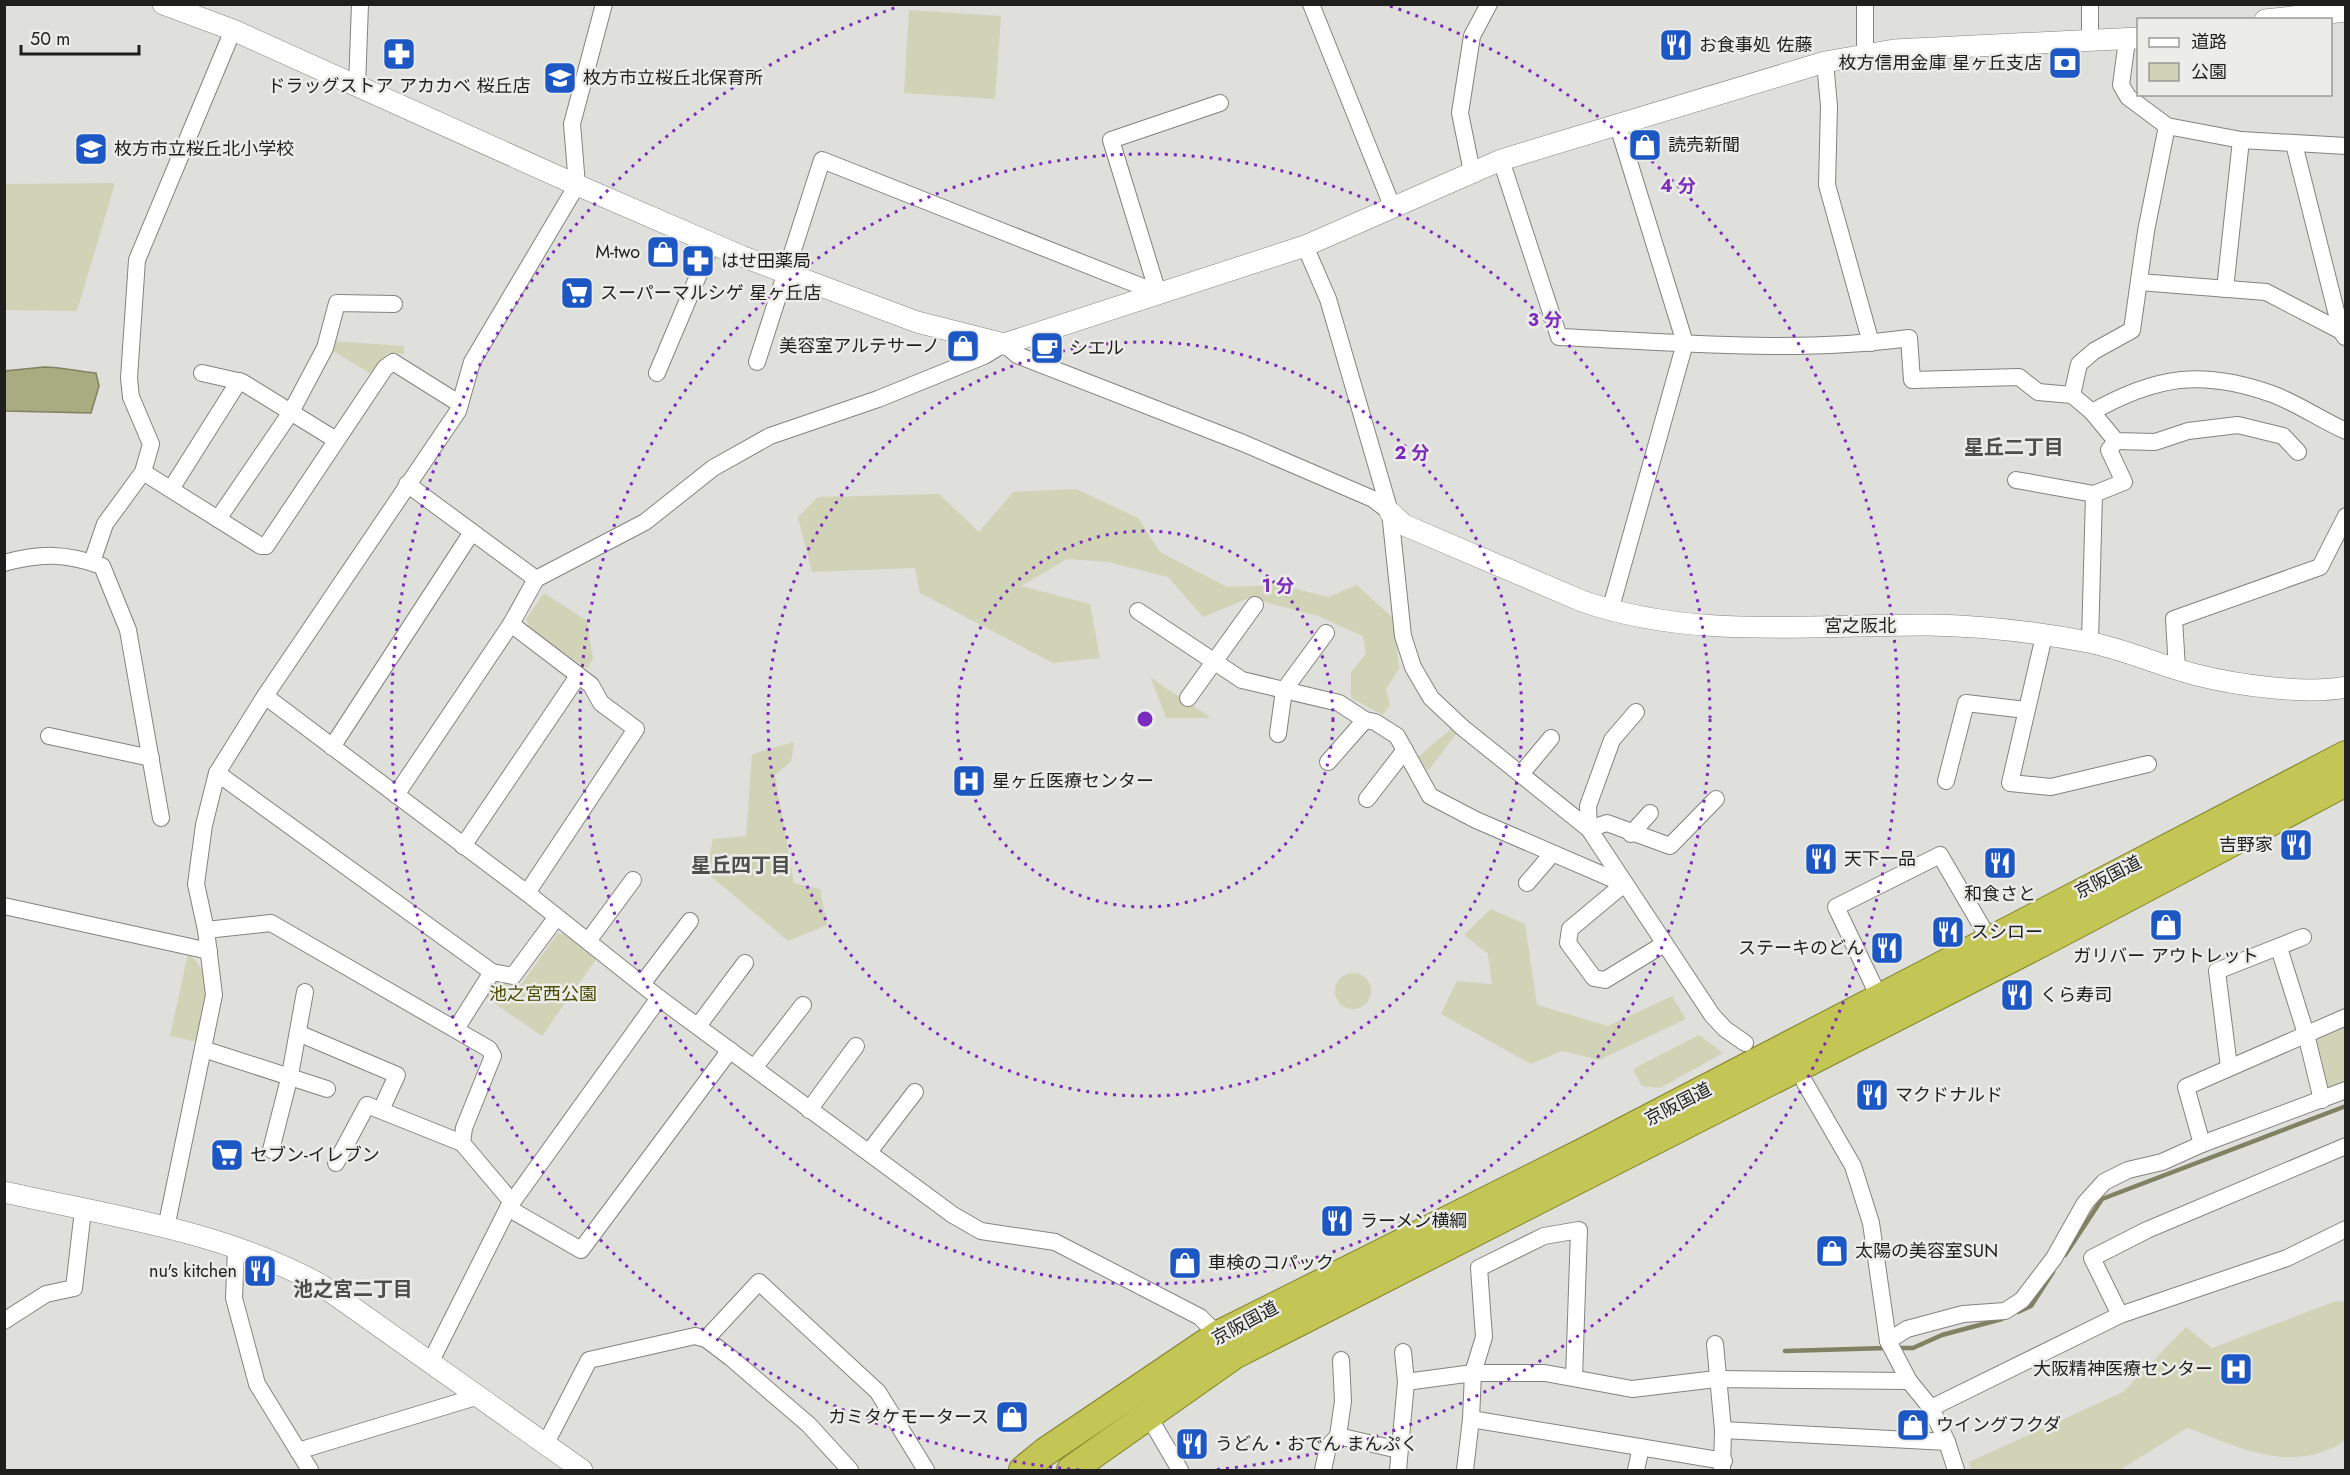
<svg xmlns="http://www.w3.org/2000/svg" width="2350" height="1475" viewBox="0 0 2350 1475" font-family="Jost,'Noto Sans JP',sans-serif">
  <style>
    .green { fill: #d1d3b6 }
    .water { fill: #a9ac81; stroke: #808263; stroke-width: 1.5 }
    .lines { fill: none; stroke-linecap: round; stroke-linejoin: round }
    .stream { stroke: #808263; stroke-width: 4.5 }
    .minor-casing { stroke: #838381; stroke-width: 18 }
    .tertiary-casing { stroke: #838381; stroke-width: 22 }
    .trunk-casing { stroke: #808225; stroke-width: 30 }
    .minor { stroke: #fff; stroke-width: 16 }
    .tertiary { stroke: #fff; stroke-width: 21 }
    .trunk { stroke: #c3c654; stroke-width: 28 }
    .ring { fill: none; stroke: #7b2cbf; stroke-width: 3; stroke-dasharray: 3 6 }
    .labels { text-anchor: middle; stroke-width: 5; stroke-linejoin: round; paint-order: stroke }
    .poi-label { font-size: 18px; fill: #1f1f1e; stroke: #ecece9; text-anchor: start }
    .street-label { font-size: 18px; fill: #1f1f1e; stroke: #ecece9 }
    .park-label { font-size: 18px; fill: #4a4c00; stroke: #ecece9 }
    .neighbourhood-label { font-size: 20px; font-weight: bold; fill: #4e4e4c; stroke: #ecece9 }
    .centre { fill: #7b2cbf; stroke: #ecece9; stroke-width: 3 }
    .ring-label { font-size: 18px; text-anchor: middle; font-weight: bold; fill: #7b2cbf; stroke: #ecece9; stroke-width: 5; stroke-linejoin: round; paint-order: stroke }
  </style>
  <rect width="100%" height="100%" fill="#dfdfdc"/>
  <!-- green -->
  <g class="green">
    <polygon points="909,10 1001,16 995,99 904,93"/>
    <polygon points="115,183 77,311 5,310 5,184"/>
    <polygon points="334,341 404,346 404,354 387,353 373,375 333,351"/>
    <polygon points="1076,489 1138,518 1160,552 1227,587 1281,585 1328,597 1357,585 1394,619 1399,669 1386,689 1390,705 1383,715 1351,698 1351,672 1366,654 1363,636 1318,616 1249,598 1203,617 1168,577 1108,562 1067,559 1021,586 1090,604 1100,658 1053,663 920,593 915,568 812,572 798,517 818,497 939,494 979,532 1013,492"/>
    <polygon points="544,593 587,621 593,659 587,668 532,633 526,619"/>
    <polygon points="1151,678 1211,718 1166,718"/>
    <polygon points="1453,727 1457,733 1428,771 1417,758"/>
    <polygon points="794,742 791,762 775,775 794,883 820,889 827,925 788,941 706,872 713,839 746,836 752,754"/>
    <polygon points="1491,909 1525,924 1537,1005 1608,1026 1672,996 1686,1019 1599,1060 1562,1051 1531,1064 1441,1014 1457,981 1492,984 1488,954 1464,935"/>
    <polygon points="568,933 599,955 542,1036 484,996 494,981 502,979 518,989 557,934"/>
    <path d="M 188,954 C 219,978 205,1010 198,1042 L 170,1036 Z"/>
    <circle cx="1353" cy="991" r="18"/>
    <polygon points="2345,1022 2345,1085 2325,1094 2313,1037"/>
    <polygon points="1699,1035 1723,1053 1660,1088 1642,1086 1633,1069"/>
    <path d="M 2336,1301 L 2346,1302 L 2346,1438 C 2341,1445 2335,1447 2327,1450 C 2279,1470 2233,1444 2187,1428 L 2120,1470 L 1971,1470 L 1969,1462 L 2123,1392 L 2186,1327 L 2212,1348 Z"/>
  </g>
  <!-- water -->
  <path class="water" d="M 44,367 C 63,367 78,372 96,373 L 99,386 L 91,413 L 5,411 L 5,371 Z"/>
  <g class="lines">
    <!-- stream -->
    <g class="stream">
      <polyline points="2065,1255 2102,1199 2346,1106"/>
      <polyline points="2018,1312 2031,1306 2053,1272"/>
      <polyline points="1895,1348 1913,1348 1942,1335 2002,1319"/>
      <polyline points="1785,1351 1887,1348"/>
    </g>
    <!-- minor casing -->
    <g class="minor-casing">
      <g id="minor">
        <polyline points="1311,4 1392,206"/>
        <polyline points="1865,4 1865,54"/>
        <polyline points="2090,4 2090,42"/>
        <polyline points="2127,40 2121,85 2128,97 2167,126 2241,140 2346,146"/>
        <polyline points="1825,62 1829,106 1827,185 1871,343"/>
        <polyline points="357,87 360,4"/>
        <polyline points="2294,144 2341,331 2345,337"/>
        <path d="M 1501,160 L 1559,337 C 1676,342 1793,354 1909,338 L 1912,380 L 2019,377 L 2038,392 L 2072,395 L 2092,412 L 2116,441 L 2155,442 L 2188,431 L 2238,425 L 2283,436 L 2298,452"/>
        <polyline points="1472,172 1460,113 1472,36 1489,4"/>
        <polyline points="1305,246 1328,299 1390,512 1403,636 1413,667 1431,698 1463,728 1589,829 1712,1015 1725,1029 1745,1043"/>
        <polyline points="2139,282 2266,292 2341,331"/>
        <polyline points="2225,289 2241,140"/>
        <polyline points="1158,293 1111,140 1220,103"/>
        <polyline points="757,362 822,160 1158,293"/>
        <polyline points="202,373 242,382 336,440"/>
        <polyline points="657,373 712,243"/>
        <polyline points="2072,395 2079,364 2094,351 2132,330 2146,231 2167,126"/>
        <path d="M 2092,412 C 2156,376 2202,369 2272,394 C 2297,403 2321,420 2346,431"/>
        <polyline points="143,472 261,546 266,546 385,368 393,362 460,404"/>
        <polyline points="2016,480 2094,494"/>
        <polyline points="171,489 239,381"/>
        <polyline points="218,519 291,412 325,348 337,303 394,304"/>
        <polyline points="92,562 105,524 143,472 151,444 131,397 129,378 137,260 233,30"/>
        <path d="M 4,563 C 41,553 65,553 102,566 L 128,630 L 161,818"/>
        <polyline points="536,579 645,522 713,468 770,436 878,399 984,356 1004,344 1017,355 1243,443 1373,499 1390,512"/>
        <polyline points="1138,611 1242,680 1339,703 1365,720 1375,722 1397,736 1430,796 1476,820 1624,884 1570,929 1568,943 1594,978 1605,980 1664,944"/>
        <polyline points="1610,611 1685,343 1618,126"/>
        <polyline points="511,624 591,685 601,703 636,729 527,893"/>
        <polyline points="2044,636 2010,783 2051,787 2148,764"/>
        <polyline points="2090,642 2094,494 2124,482 2109,450 2116,441"/>
        <polyline points="2177,669 2174,619 2320,567 2346,516"/>
        <polyline points="265,696 527,893 659,998 953,1215 981,1231 1055,1242 1200,1317 1218,1335"/>
        <polyline points="1188,698 1255,605"/>
        <polyline points="1636,712 1612,740 1588,806 1589,829 1607,823 1670,846 1716,799"/>
        <polyline points="1278,734 1284,690 1326,633"/>
        <polyline points="49,736 151,758"/>
        <polyline points="332,747 472,532"/>
        <polyline points="1328,762 1365,720"/>
        <polyline points="217,773 492,972 513,976 556,918"/>
        <polyline points="1521,774 1551,738"/>
        <polyline points="1946,781 1966,703 2026,710"/>
        <polyline points="396,795 511,624 536,579 407,484"/>
        <polyline points="1367,799 1405,750"/>
        <polyline points="1631,834 1650,813"/>
        <polyline points="463,846 578,676"/>
        <polyline points="1527,883 1552,854"/>
        <polyline points="4,906 209,951"/>
        <polyline points="206,930 271,923 489,1049 493,1056 464,1128 462,1143 512,1202"/>
        <polyline points="588,941 633,880"/>
        <polyline points="2279,948 2306,1034 2322,1100"/>
        <polyline points="642,984 690,921"/>
        <polyline points="1880,999 1836,907 1940,855 1989,939"/>
        <polyline points="698,1026 745,963"/>
        <polyline points="456,1029 492,972"/>
        <polyline points="298,1033 397,1075 381,1110"/>
        <polyline points="203,1049 327,1089"/>
        <polyline points="2229,1067 2217,971 2303,937"/>
        <polyline points="754,1068 803,1005"/>
        <polyline points="1805,1083 1853,1166 1871,1223 1888,1341 1909,1381 1931,1408 1947,1442 1956,1470"/>
        <polyline points="809,1110 856,1046"/>
        <polyline points="2202,1144 2186,1087 2346,1017"/>
        <polyline points="271,1150 290,1075 305,992"/>
        <polyline points="869,1152 915,1092"/>
        <polyline points="336,1163 367,1105 462,1143"/>
        <polyline points="508,1208 581,1250 730,1050"/>
        <polyline points="166,1228 214,995 206,930 196,884 204,825 217,773 265,696 458,411 472,362 577,185 572,124 604,4"/>
        <polyline points="236,1248 234,1298 257,1384 310,1470"/>
        <polyline points="2120,1315 2092,1258 2147,1230 2346,1146"/>
        <polyline points="4,1321 46,1294 74,1288 83,1210"/>
        <polyline points="706,1339 759,1282 878,1392 926,1470"/>
        <polyline points="1888,1341 1907,1329 1963,1314 2005,1311 2022,1300 2054,1258 2085,1203 2104,1182 2128,1170 2162,1162 2202,1144 2346,1090"/>
        <polyline points="1715,1344 1723,1430 1722,1470"/>
        <polyline points="430,1363 508,1208 659,998"/>
        <polyline points="1574,1378 1579,1230 1544,1236 1479,1268 1484,1337 1473,1373 1545,1373 1632,1389 1716,1379 1909,1381"/>
        <polyline points="1406,1382 1473,1373 1471,1419 1465,1470"/>
        <polyline points="1931,1408 2120,1315 2287,1258 2346,1229"/>
        <polyline points="1149,1417 1180,1470"/>
        <polyline points="1471,1419 1724,1461"/>
        <polyline points="1723,1430 1947,1442"/>
        <polyline points="1338,1436 1399,1450"/>
        <polyline points="545,1445 589,1360 695,1336 706,1339 731,1358 809,1425 850,1470"/>
        <polyline points="298,1451 479,1396"/>
        <polyline points="1323,1470 1328,1447 1338,1436 1343,1401 1341,1360"/>
        <polyline points="1398,1470 1406,1382 1403,1352"/>
        <polyline points="1636,1470 1641,1447"/>
      </g>
    </g>
    <!-- tertiary casing -->
    <g class="tertiary-casing">
      <g id="tertiary">
        <polyline points="163,4 233,30 577,185 741,256 917,322 1004,344 1305,246 1501,160 1825,62 1894,50 2138,38"/>
        <polyline points="2265,20 2346,11"/>
        <path d="M 1390,512 L 1404,525 L 1582,601 C 1692,640 1814,624 1930,625 C 1982,626 2036,632 2088,642 C 2125,649 2160,666 2197,675 C 2236,685 2307,695 2346,687"/>
        <path d="M 4,1192 C 111,1216 224,1231 321,1285 L 582,1470"/>
      </g>
    </g>
    <!-- trunk casing -->
    <g class="trunk-casing">
      <g id="trunk">
        <polyline points="1023,1470 1045,1452 1218,1335 1588,1150 2346,755"/>
        <polyline points="1071,1470 1234,1355 2043,942 2346,782"/>
      </g>
    </g>
    <!-- minor -->
    <use href="#minor" class="minor"/>
    <!-- tertiary -->
    <use href="#tertiary" class="tertiary"/>
    <!-- trunk -->
    <use href="#trunk" class="trunk"/>
  </g>
  <!-- distance rings -->
  <g class="ring">
    <circle cx="1145" cy="719" r="188"/>
    <circle cx="1145" cy="719" r="377"/>
    <circle cx="1145" cy="719" r="565"/>
    <path d="M1079 1470A754 754 0 0 1 900 6M1390 6A754 754 0 0 1 1211 1470"/>
  </g>
  <!-- icons -->
  <defs>
    <g id="restaurant-square" transform="scale(1.725)"><rect x="-9" y="-9" width="18" height="18" rx="4" fill="#1c57c3" stroke="#ecece9"/><path d="M-5-6h1v4h1v-4h1v4h1v-4h1v5L-1.5 .5V6h-2V.5L-5-1ZM5-6V6H3V1.5H1.5Q1.5-4 5-6Z" fill="#fff"/></g>
    <g id="pharmacy-square" transform="scale(1.725)"><rect x="-9" y="-9" width="18" height="18" rx="4" fill="#1c57c3" stroke="#ecece9"/><path d="M-2-6h4v4h4v4h-4v4h-4v-4h-4v-4h4Z" fill="#fff"/></g>
    <g id="bank-square" transform="scale(1.725)"><rect x="-9" y="-9" width="18" height="18" rx="4" fill="#1c57c3" stroke="#ecece9"/><path d="M-6-4H6V4H-6ZM0-2.3a2.3 2.3 0 1 0 0 4.6a2.3 2.3 0 1 0 0-4.6Z" fill="#fff"/></g>
    <g id="school-square" transform="scale(1.725)"><rect x="-9" y="-9" width="18" height="18" rx="4" fill="#1c57c3" stroke="#ecece9"/><path d="M0-5L7-2L0 1L-7-2ZM-4 1L0 2.5L4 1V4Q0 6-4 4Z" fill="#fff"/></g>
    <g id="shop-square" transform="scale(1.725)"><rect x="-9" y="-9" width="18" height="18" rx="4" fill="#1c57c3" stroke="#ecece9"/><path d="M-5-2.5h2.3a2.7 3.5 0 0 1 5.4 0H5L5.5 6h-11ZM-1.5-2.5h3a1.5 2.3 0 0 0-3 0Z" fill="#fff"/></g>
    <g id="supermarket-square" transform="scale(1.725)"><rect x="-9" y="-9" width="18" height="18" rx="4" fill="#1c57c3" stroke="#ecece9"/><path d="M-6-5.5h2.5l.6 2H6L4.5 2H-2.5L-4.4-4H-6ZM-1.5 3.2a1.3 1.3 0 1 0 .1 0ZM3 3.2a1.3 1.3 0 1 0 .1 0Z" fill="#fff"/></g>
    <g id="cafe-square" transform="scale(1.725)"><rect x="-9" y="-9" width="18" height="18" rx="4" fill="#1c57c3" stroke="#ecece9"/><path d="M-5.5-4.5H6V0H3Q3 3.5 0 3.5H-2.5Q-5.5 3.5-5.5 0ZM3-3.2v2h1.7v-2ZM-6 4.5H4V6H-6Z" fill="#fff"/></g>
    <g id="hospital-square" transform="scale(1.725)"><rect x="-9" y="-9" width="18" height="18" rx="4" fill="#1c57c3" stroke="#ecece9"/><path d="M-5-5h3v3.5h4V-5h3V5h-3V1.5h-4V5h-3Z" fill="#fff"/></g>
  </defs>
  <g fill-rule="evenodd">
    <use href="#restaurant-square" x="1676" y="45"/>
    <use href="#pharmacy-square" x="399" y="54"/>
    <use href="#bank-square" x="2065" y="63"/>
    <use href="#school-square" x="560" y="78"/>
    <use href="#shop-square" x="1645" y="145"/>
    <use href="#school-square" x="91" y="149"/>
    <use href="#shop-square" x="663" y="252"/>
    <use href="#pharmacy-square" x="698" y="261"/>
    <use href="#supermarket-square" x="577" y="293"/>
    <use href="#shop-square" x="963" y="346"/>
    <use href="#cafe-square" x="1047" y="348"/>
    <use href="#hospital-square" x="969" y="781"/>
    <use href="#restaurant-square" x="2296" y="845"/>
    <use href="#restaurant-square" x="1821" y="859"/>
    <use href="#restaurant-square" x="2000" y="863"/>
    <use href="#shop-square" x="2166" y="925"/>
    <use href="#restaurant-square" x="1948" y="932"/>
    <use href="#restaurant-square" x="1887" y="948"/>
    <use href="#restaurant-square" x="2017" y="995"/>
    <use href="#restaurant-square" x="1872" y="1095"/>
    <use href="#supermarket-square" x="227" y="1155"/>
    <use href="#restaurant-square" x="1337" y="1221"/>
    <use href="#shop-square" x="1832" y="1251"/>
    <use href="#shop-square" x="1185" y="1263"/>
    <use href="#restaurant-square" x="260" y="1271"/>
    <use href="#hospital-square" x="2236" y="1369"/>
    <use href="#shop-square" x="1012" y="1417"/>
    <use href="#shop-square" x="1913" y="1425"/>
    <use href="#restaurant-square" x="1192" y="1444"/>
  </g>
  <g class="labels">
    <!-- poi labels -->
    <g class="poi-label">
      <text x="1699" y="51">お食事処 佐藤</text>
      <text x="2042" y="69" text-anchor="end">枚方信用金庫 星ヶ丘支店</text>
      <text x="583" y="84">枚方市立桜丘北保育所</text>
      <text x="399" y="92" text-anchor="middle">ドラッグストア アカカベ 桜丘店</text>
      <text x="1668" y="151">読売新聞</text>
      <text x="114" y="155">枚方市立桜丘北小学校</text>
      <text x="640" y="258" text-anchor="end">M-two</text>
      <text x="721" y="267">はせ田薬局</text>
      <text x="600" y="299">スーパーマルシゲ 星ヶ丘店</text>
      <text x="940" y="352" text-anchor="end">美容室アルテサーノ</text>
      <text x="1070" y="354">シエル</text>
      <text x="992" y="787">星ヶ丘医療センター</text>
      <text x="2273" y="851" text-anchor="end">吉野家</text>
      <text x="1844" y="865">天下一品</text>
      <text x="2000" y="900" text-anchor="middle">和食さと</text>
      <text x="1971" y="938">スシロー</text>
      <text x="1864" y="954" text-anchor="end">ステーキのどん</text>
      <text x="2166" y="962" text-anchor="middle">ガリバー アウトレット</text>
      <text x="2040" y="1001">くら寿司</text>
      <text x="1895" y="1101">マクドナルド</text>
      <text x="250" y="1161">セブン-イレブン</text>
      <text x="1360" y="1227">ラーメン横綱</text>
      <text x="1855" y="1257">太陽の美容室SUN</text>
      <text x="1208" y="1269">車検のコパック</text>
      <text x="237" y="1277" text-anchor="end">nu's kitchen</text>
      <text x="2213" y="1375" text-anchor="end">大阪精神医療センター</text>
      <text x="989" y="1423" text-anchor="end">カミタケモータース</text>
      <text x="1936" y="1431">ウイングフクダ</text>
      <text x="1215" y="1450">うどん・おでん まんぷく</text>
    </g>
    <!-- street labels -->
    <g class="street-label">
      <text x="1860" y="632">宮之阪北</text>
      <text transform="translate(2108 877) rotate(-27)" y="6">京阪国道</text>
      <text transform="translate(1678 1104) rotate(-27)" y="6">京阪国道</text>
      <text transform="translate(1245 1323) rotate(-28)" y="6">京阪国道</text>
    </g>
    <!-- park labels -->
    <g class="park-label">
      <text x="543" y="1000">池之宮西公園</text>
    </g>
    <!-- neighbourhood labels -->
    <g class="neighbourhood-label">
      <text x="2014" y="454">星丘二丁目</text>
      <text x="741" y="872">星丘四丁目</text>
      <text x="353" y="1296">池之宮二丁目</text>
    </g>
  </g>
  <circle cx="1145" cy="719" r="9" class="centre"/>
  <g class="ring-label">
    <text x="1678" y="192">4 分</text>
    <text x="1545" y="326">3 分</text>
    <text x="1412" y="459">2 分</text>
    <text x="1278" y="592">1 分</text>
  </g>
  <!-- border -->
  <rect width="2350" height="1475" fill="none" stroke="#1f1f1e" stroke-width="12"/>
  <!-- legend -->
  <rect x="2137" y="18" width="195" height="78" fill="#ecece9" stroke="#9a9a98" stroke-width="1.5"/>
  <rect x="2149" y="38" width="30" height="9" fill="#ffffff" stroke="#9a9a98" stroke-width="1.5"/>
  <text x="2191" y="48" font-size="18" fill="#1f1f1e">道路</text>
  <rect x="2149" y="63" width="30" height="18" fill="#d1d3b6" stroke="#9a9a98" stroke-width="1.5"/>
  <text x="2191" y="78" font-size="18" fill="#1f1f1e">公園</text>
  <!-- scale -->
  <path d="M21 45v9h118v-9" fill="none" stroke="#1f1f1e" stroke-width="3"/>
  <text x="30" y="45" font-size="18" fill="#1f1f1e" stroke="#ecece9" stroke-width="4.5" paint-order="stroke">50 m</text>
</svg>
